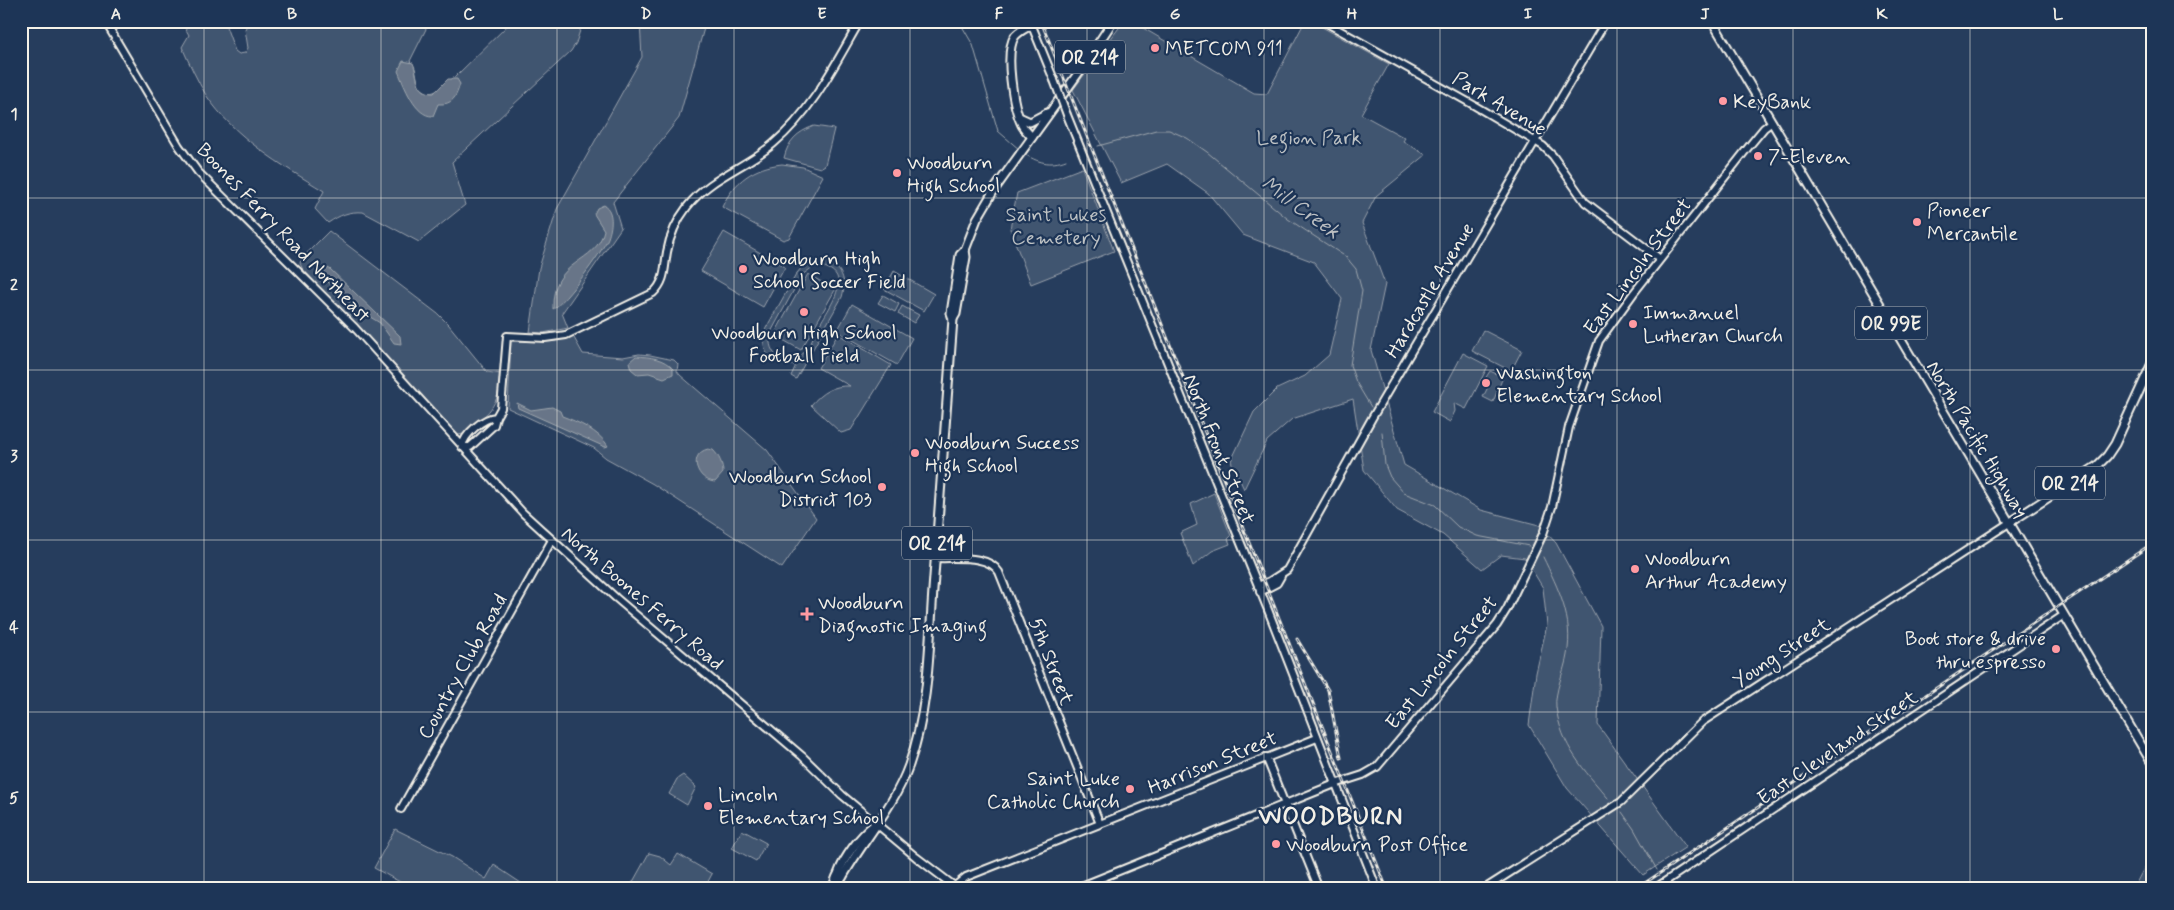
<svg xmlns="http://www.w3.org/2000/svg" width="2174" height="910" viewBox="0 0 2174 910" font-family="Mynerve,sans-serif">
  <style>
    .green { fill: #40546f; stroke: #9aa2ac; fill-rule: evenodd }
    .water { fill: #677588; stroke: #9fa7ae }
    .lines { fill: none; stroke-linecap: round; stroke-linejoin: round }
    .stream { stroke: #9fa7ae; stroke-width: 1 }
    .secondary-casing { stroke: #f4f1e8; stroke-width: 10 }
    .primary-casing { stroke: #f4f1e8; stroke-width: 11 }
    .secondary { stroke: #1d3557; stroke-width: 6 }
    .primary { stroke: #1d3557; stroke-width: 7 }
    .rail-casing { stroke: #f4f1e8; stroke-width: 3 }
    .rail { stroke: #1d3557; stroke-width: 1; stroke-dasharray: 4; stroke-linecap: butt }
    .secondary-bridge-casing { stroke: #f4f1e8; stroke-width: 10; stroke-linecap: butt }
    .secondary-bridge { stroke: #1d3557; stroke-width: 6 }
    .grid { fill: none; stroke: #f4f1e8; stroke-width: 1; stroke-opacity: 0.55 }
    .poi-dot { fill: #ff9aa2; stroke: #1d3557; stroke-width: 2 }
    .labels { text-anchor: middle; stroke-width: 4.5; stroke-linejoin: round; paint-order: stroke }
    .shield { fill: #1d3557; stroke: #b4b9bc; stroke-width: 1 }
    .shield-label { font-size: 19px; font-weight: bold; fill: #f4f1e8 }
    .poi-label { font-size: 20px; fill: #f4f1e8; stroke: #1d3557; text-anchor: start }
    .street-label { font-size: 20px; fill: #f4f1e8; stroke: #1d3557 }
    .park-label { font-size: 20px; fill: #bec2c4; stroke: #1d3557 }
    .water-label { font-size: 21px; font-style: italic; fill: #bcbfc2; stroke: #1d3557 }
    .district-label { font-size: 25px; font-weight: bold; letter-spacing: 1px; fill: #f4f1e8; stroke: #1d3557 }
    .neatline { fill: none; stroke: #f4f1e8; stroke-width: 2 }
    .grid-label { font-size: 16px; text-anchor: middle; font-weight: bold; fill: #f4f1e8 }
  </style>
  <rect width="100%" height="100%" fill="#263d5d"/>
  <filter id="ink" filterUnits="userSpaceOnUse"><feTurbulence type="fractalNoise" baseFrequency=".02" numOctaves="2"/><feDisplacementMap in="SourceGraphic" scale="10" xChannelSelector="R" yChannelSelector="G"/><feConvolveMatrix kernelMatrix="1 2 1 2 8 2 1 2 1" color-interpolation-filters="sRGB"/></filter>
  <g filter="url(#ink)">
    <!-- green -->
    <g class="green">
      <path d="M 181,21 L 224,21 L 235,51 L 239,54 L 245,53 L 248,48 L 245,29 L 249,21 L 430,21 L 410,61 C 420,68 413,85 425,91 C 437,98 444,80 455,77 L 512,21 L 583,21 L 576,43 L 571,51 L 452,162 L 465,205 L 419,242 L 363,212 C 349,211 340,215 328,223 L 315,209 L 324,191 C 280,164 236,139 206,95 C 197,80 189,63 182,47 L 189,35 Z"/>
      <polygon points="640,21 706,21 679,118 613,202 621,228 562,313 568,328 543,333 530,332 539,268 557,209 642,57"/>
      <polygon points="1124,21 1131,21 1254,93 1267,94 1305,21 1311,21 1389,64 1361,114 1405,138 1403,141 1426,155 1376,196 1362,223 1385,284 1371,350 1404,465 1481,510 1539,525 1556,543 1601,626 1598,725 1686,847 1643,875 1567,788 1529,725 1536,673 1547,625 1543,588 1525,558 1501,555 1482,569 1443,535 1397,510 1364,470 1353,399 1292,419 1267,441 1244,489 1231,461 1254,412 1277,389 1305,376 1329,355 1342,299 1314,262 1243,235 1208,193 1167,164 1121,183 1073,90"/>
      <path d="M 814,126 L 834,129 L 825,165 L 820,168 L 784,158 C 788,141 797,132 814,126 Z"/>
      <path d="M 782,164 L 803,167 L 823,176 L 789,238 L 783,240 L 722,207 C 734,181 754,167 782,164 Z"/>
      <polygon points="1082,168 1114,251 1031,284 1010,229 1017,193"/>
      <path d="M 329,231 L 438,314 L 449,325 L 487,372 L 501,374 C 499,408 488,413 464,434 L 457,435 L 302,268 L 300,263 L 302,258 Z"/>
      <polygon points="724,232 785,267 763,307 701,271"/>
      <path d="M 819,260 C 839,263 848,277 842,297 L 796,379 L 791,376 L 796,365 C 773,368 759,352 765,330 L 797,273 L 803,266 ZM 819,266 C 856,272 830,306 820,324 C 814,334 809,350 799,357 C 781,369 765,349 771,332 L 802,275 L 813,267 Z"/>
      <polygon points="894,271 934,294 924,311 884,289"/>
      <polygon points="808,274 835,290 801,350 774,335"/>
      <polygon points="883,295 899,304 895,312 878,303"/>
      <polygon points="852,304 912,338 897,365 837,331"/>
      <polygon points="902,306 919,315 914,323 898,314"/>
      <polygon points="1483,330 1522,350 1511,371 1472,351"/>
      <path d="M 838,334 L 891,365 L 851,430 L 841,433 L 811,405 C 821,393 833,385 850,386 L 818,368 Z"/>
      <polygon points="573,336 583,354 623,357 639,354 650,355 674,360 678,364 677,371 680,375 767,450 816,518 782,568 653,484 606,458 594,448 508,408 511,341 555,341"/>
      <polygon points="1463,353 1488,366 1466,409 1454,403 1455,411 1450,422 1432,412"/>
      <polygon points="1490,371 1503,377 1493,402 1483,397 1489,385 1483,382"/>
      <polygon points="1214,493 1231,536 1228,539 1230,544 1212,551 1193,566 1180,533 1197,525 1191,504"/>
      <polygon points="683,775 696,787 687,805 669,794 677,779"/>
      <polygon points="395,829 452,857 486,879 494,865 530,889 413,889 374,868"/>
      <polygon points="742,830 766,843 756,861 732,848"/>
      <polygon points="2153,851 2153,889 2133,889"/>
      <polygon points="649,853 660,856 671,865 678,854 712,874 704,889 629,889"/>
      <polygon points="1774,884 1794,889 1762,889"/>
    </g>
    <!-- water -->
    <g class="water">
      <path d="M 403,61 L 413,63 C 418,75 415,94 434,93 L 448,79 L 457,79 L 460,84 C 456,97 453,105 438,104 L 433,116 C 415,117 404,85 398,71 Z"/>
      <path d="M 604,205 C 614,211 612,227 608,238 C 603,251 564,304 553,309 C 551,258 597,265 604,230 L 594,214 L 597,208 Z"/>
      <polygon points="326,268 330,269 400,336 401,344 394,343 380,323 357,309 325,279 323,273"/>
      <path d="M 636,356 C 650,357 664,358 673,369 L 673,374 L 664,378 L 649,373 L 637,374 L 631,369 L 629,362 Z"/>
      <path d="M 517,403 L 531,410 L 552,407 L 560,411 L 562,416 C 578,422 599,431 608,446 L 605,447 L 518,408 Z"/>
      <path d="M 708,449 L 713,450 C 719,456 723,464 723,473 L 715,482 C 697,481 687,454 708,449 Z"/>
    </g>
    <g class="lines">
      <!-- stream -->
      <g class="stream">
        <polyline points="959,21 973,45 998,131 1020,150"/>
        <polyline points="1098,146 1156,130 1169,130 1187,138 1207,152 1288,219 1346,257 1356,269 1362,291 1350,365 1356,382 1371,407"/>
        <path d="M 1023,153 C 1038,163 1050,166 1066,160"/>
        <polyline points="1382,432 1385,465 1390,477 1404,493 1435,505 1458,527 1477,536 1529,546"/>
        <path d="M 1543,557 C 1558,588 1574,619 1567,655 C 1565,669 1554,693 1556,707 C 1561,746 1584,770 1608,798"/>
        <polyline points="1622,812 1634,829 1657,870"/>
        <polyline points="1670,885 1678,889"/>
      </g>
      <!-- secondary casing -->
      <g class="secondary-casing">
        <g id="secondary">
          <polyline points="105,21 179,146 198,172 355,328 523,513 616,598 802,756 842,795 916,857 958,889"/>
          <polyline points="1030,21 1054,80"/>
          <polyline points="1323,21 1470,103 1543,146 1553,156 1585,202 1660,259"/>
          <polyline points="1067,115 1268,610 1377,889"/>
          <path d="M 496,417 C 483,418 464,434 462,447 L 470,447 L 494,425 L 496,417 L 501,408 L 507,336 L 545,338 L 566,335 L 653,293 C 666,281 664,268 667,252 C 670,235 677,220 687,207 C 709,178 746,167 773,144 C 812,111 834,66 860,21"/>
          <path d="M 936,558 C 955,559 988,554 999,572 L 1100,824"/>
          <polyline points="1258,586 1270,581 1287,570 1372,418 1606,21"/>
          <polyline points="1260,592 1277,583 1281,576"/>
          <polyline points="1266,757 1319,889"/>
          <polyline points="401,809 552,540"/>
          <polyline points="955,886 966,877 1317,738"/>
          <polyline points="1074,889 1335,784 1363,775 1377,767 1497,625 1507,609 1543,534 1552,507 1569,427 1599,341 1633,294 1750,145 1764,128 1772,122"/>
          <polyline points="1484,889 1621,802 1702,722 2009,523"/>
          <polyline points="1654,889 2064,615"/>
        </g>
      </g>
      <!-- primary casing -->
      <g class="primary-casing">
        <g id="primary">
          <polyline points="1712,21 2153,765"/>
          <path d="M 1031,25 C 1026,28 1019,31 1015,36 C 1004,52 1013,107 1022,125 C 1024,129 1028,133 1032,137"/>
          <polyline points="1019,117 1030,122 1047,113"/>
          <polyline points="953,319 956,314 966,257 965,250"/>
          <polyline points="2009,523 2097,466 2107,456 2115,444 2153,361"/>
          <path d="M 836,881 L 842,878 C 863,840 894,807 909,765 C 929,709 929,648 933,590 C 940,499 947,409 953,319 L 951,313 L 960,255 L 965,250 L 977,219 L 994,190 L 1082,68 L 1113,21"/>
          <path d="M 832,889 C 835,883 835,879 838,874 C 844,857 860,836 874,825"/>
        </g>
      </g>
      <!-- secondary -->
      <use href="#secondary" class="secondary"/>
      <!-- primary -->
      <use href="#primary" class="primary"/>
      <!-- rail casing -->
      <g class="rail-casing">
        <g id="rail">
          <polyline points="1041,21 1387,889"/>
          <polyline points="1297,639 1328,690 1341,758"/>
          <polyline points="1636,889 2153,543"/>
        </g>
      </g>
      <!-- rail -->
      <use href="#rail" class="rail"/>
      <!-- secondary-bridge casing -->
      <g class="secondary-bridge-casing">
        <polyline id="secondary-bridge" points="1054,80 1067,115"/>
      </g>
      <!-- secondary-bridge -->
      <use href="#secondary-bridge" class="secondary-bridge"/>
    </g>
  </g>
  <!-- grid -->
  <path class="grid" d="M 204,21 L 204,889M 381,21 L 381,889M 557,21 L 557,889M 734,21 L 734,889M 910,21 L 910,889M 1087,21 L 1087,889M 1264,21 L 1264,889M 1440,21 L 1440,889M 1617,21 L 1617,889M 1793,21 L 1793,889M 1970,21 L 1970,889M 21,198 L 2153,198M 21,370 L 2153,370M 21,540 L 2153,540M 21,712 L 2153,712"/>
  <!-- markers -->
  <g class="poi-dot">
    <circle cx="1155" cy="48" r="5"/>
    <circle cx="1723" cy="101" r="5"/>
    <circle cx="1758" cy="156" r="5"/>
    <circle cx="897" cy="173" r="5"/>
    <circle cx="1917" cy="222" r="5"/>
    <circle cx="743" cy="269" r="5"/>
    <circle cx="804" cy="312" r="5"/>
    <circle cx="1633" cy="324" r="5"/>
    <circle cx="1486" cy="383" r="5"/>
    <circle cx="915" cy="453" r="5"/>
    <circle cx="882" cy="487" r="5"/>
    <circle cx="1635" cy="569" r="5"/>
    <path d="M804.5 606.5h5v5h5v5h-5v5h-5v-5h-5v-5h5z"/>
    <circle cx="2056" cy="649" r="5"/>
    <circle cx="1130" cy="789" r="5"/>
    <circle cx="708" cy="806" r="5"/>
    <circle cx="1276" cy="844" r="5"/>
  </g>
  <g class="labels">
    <!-- shield labels -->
    <g class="shield">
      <rect x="1055" y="40.5" width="70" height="33" rx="4"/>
      <rect x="1855" y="306.5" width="72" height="33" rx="4"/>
      <rect x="2035" y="466.5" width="70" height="33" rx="4"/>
      <rect x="902" y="526.5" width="70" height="33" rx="4"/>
    </g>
    <g class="shield-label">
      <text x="1090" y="64">OR 214</text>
      <text x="1891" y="330">OR 99E</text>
      <text x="2070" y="490">OR 214</text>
      <text x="937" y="550">OR 214</text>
    </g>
    <!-- poi labels -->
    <g class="poi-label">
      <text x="1165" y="55">METCOM 911</text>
      <text x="1733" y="108">KeyBank</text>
      <text x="1768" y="163">7-Eleven</text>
      <text x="907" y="169">Woodburn<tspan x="907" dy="23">High School</tspan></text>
      <text x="1927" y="217">Pioneer<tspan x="1927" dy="23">Mercantile</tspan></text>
      <text x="753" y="265">Woodburn High<tspan x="753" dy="23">School Soccer Field</tspan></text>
      <text x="1643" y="319">Immanuel<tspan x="1643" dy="23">Lutheran Church</tspan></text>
      <text x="804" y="339" text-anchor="middle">Woodburn High School<tspan x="804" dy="23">Football Field</tspan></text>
      <text x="1496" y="379">Washington<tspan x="1496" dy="23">Elementary School</tspan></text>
      <text x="925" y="449">Woodburn Success<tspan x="925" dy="23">High School</tspan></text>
      <text x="872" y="483" text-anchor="end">Woodburn School<tspan x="872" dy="23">District 103</tspan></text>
      <text x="1645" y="565">Woodburn<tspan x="1645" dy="23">Arthur Academy</tspan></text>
      <text x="818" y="609">Woodburn<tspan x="818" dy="23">Diagnostic Imaging</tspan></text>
      <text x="2046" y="645" text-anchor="end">Boot store &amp; drive<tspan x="2046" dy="23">thru espresso</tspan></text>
      <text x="1120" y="785" text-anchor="end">Saint Luke<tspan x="1120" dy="23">Catholic Church</tspan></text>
      <text x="718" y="801">Lincoln<tspan x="718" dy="23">Elementary School</tspan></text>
      <text x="1286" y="851">Woodburn Post Office</text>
    </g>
    <!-- street labels -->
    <g class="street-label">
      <text transform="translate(1500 103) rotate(31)" y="7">Park Avenue</text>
      <text transform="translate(284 232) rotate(46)" y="7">Boones Ferry Road Northeast</text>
      <text transform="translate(1637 266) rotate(-53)" y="7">East Lincoln Street</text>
      <text transform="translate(1429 290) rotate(-59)" y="7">Hardcastle Avenue</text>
      <text transform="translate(1978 439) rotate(59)" y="7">North Pacific Highway</text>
      <text transform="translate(1220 449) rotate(68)" y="7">North Front Street</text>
      <text transform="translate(643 598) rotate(41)" y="7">North Boones Ferry Road</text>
      <text transform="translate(1781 652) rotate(-33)" y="7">Young Street</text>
      <text transform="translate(1052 661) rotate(69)" y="7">5th Street</text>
      <text transform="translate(1441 662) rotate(-51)" y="7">East Lincoln Street</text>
      <text transform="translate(462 666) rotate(-61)" y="7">Country Club Road</text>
      <text transform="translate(1837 747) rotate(-34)" y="7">East Cleveland Street</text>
      <text transform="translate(1212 762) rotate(-22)" y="7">Harrison Street</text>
    </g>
    <!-- park labels -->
    <g class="park-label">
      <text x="1309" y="144">Legion Park</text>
      <text x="1056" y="221">Saint Lukes<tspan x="1056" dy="23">Cemetery</tspan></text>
    </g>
    <!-- water labels -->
    <g class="water-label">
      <text transform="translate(1301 207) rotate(36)" y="7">Mill Creek</text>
    </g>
    <!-- district labels -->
    <g class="district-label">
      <text x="1331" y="824">WOODBURN</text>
    </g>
  </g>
  <!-- margin -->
  <rect width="2174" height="910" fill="none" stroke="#1d3557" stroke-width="55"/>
  <rect x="28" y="28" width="2118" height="854" class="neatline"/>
  <g class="grid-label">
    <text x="116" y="19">A</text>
    <text x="292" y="19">B</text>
    <text x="469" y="19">C</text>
    <text x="646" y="19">D</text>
    <text x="822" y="19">E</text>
    <text x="999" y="19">F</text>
    <text x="1175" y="19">G</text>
    <text x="1352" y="19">H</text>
    <text x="1528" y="19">I</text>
    <text x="1705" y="19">J</text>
    <text x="1882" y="19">K</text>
    <text x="2058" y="19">L</text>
    <text x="14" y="119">1</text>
    <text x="14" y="290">2</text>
    <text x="14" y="461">3</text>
    <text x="14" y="632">4</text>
    <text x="14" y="803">5</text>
  </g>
</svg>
